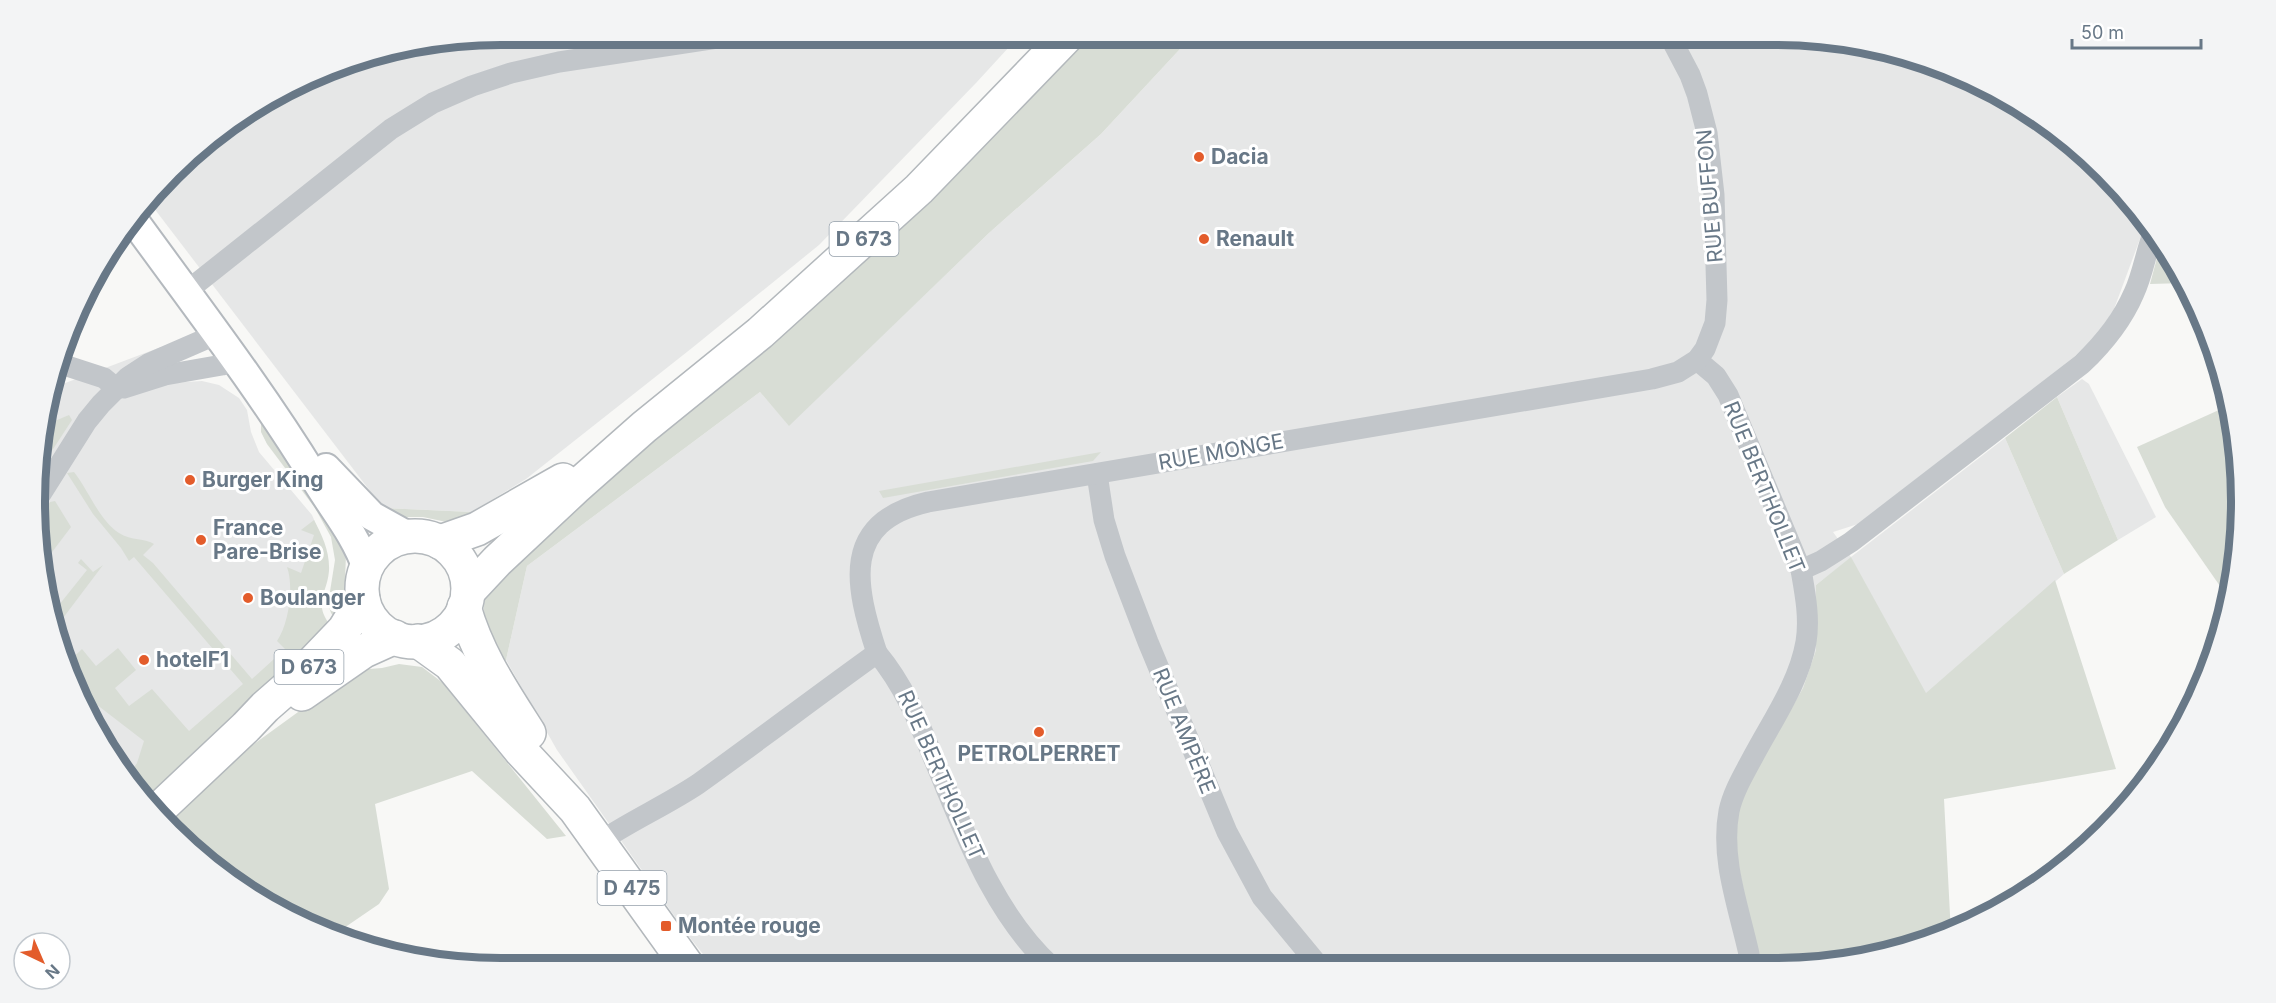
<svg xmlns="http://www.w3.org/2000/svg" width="2276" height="1003" viewBox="0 0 2276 1003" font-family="Inter,sans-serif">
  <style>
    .built { fill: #e6e7e7 }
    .green { fill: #d8ddd5 }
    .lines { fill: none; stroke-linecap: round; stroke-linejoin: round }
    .secondary-casing { stroke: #b4b9be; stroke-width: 32 }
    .primary-casing { stroke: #b3b8bc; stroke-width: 36 }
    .street { stroke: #c2c6ca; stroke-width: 21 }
    .secondary { stroke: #fff; stroke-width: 28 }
    .primary { stroke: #fff; stroke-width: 33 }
    .poi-dot { fill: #e35c2b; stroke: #fff; stroke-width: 2 }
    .labels { text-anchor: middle; stroke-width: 6; stroke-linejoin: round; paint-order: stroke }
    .shield { fill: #fff; stroke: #95a0ab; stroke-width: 1.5 }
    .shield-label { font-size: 20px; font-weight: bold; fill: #687887 }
    .poi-label { font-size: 21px; font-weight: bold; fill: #687887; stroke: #fff; text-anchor: start }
    .street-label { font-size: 21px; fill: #687887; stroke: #fff }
    .rim { fill: none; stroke: #687887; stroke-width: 8 }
  </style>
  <rect width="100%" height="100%" fill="#f8f8f6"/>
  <!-- built -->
  <g class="built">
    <polygon points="502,35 1020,35 976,83 819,245 692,348 526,479 472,512 383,508 150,203 194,150 268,97 351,59"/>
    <polygon points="1193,35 1775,35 1925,59 2008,97 2083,151 2147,220 2114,309 2095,338 2074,357 1858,524 1833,532 1851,557 2005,438 2064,574 1926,694 1851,558 1816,585 1816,650 1803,688 1783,724 1758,965 714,968 687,934 557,750 506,660 527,566 760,392 789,425 989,233 1101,134"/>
    <polygon points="161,347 170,383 202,381 219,385 239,398 247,410 251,432 259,452 312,515 321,536 318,603 322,621 143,790 97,735 59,652 39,563 43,411 52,388"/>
    <polygon points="2082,379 2089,384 2156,517 2118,540 2057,397"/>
  </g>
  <!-- green -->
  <g class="green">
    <path d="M 1085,35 L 1193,35 L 1101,134 L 989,233 L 789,426 L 760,392 L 527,566 L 506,660 L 502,662 C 489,633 476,615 490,584 L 980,148 Z"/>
    <polygon points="2161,243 2186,283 2150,284"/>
    <polygon points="2057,397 2118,540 2064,574 2005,438"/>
    <polygon points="2230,405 2241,471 2237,563 2229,599 2165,507 2137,447"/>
    <polygon points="69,415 72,420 42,466 43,426"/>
    <polygon points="261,423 321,510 346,554 344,607 337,621 331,613 328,604 335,560 331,537 315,508 267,444 261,432"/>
    <polygon points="1101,452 1093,461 883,498 879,491"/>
    <path d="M 74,472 C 89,491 99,520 119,533 C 131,541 146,538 154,544 L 143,555 L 153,563 L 252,679 L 285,649 L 277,641 C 289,624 294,586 287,567 L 301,573 L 314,535 L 301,530 L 314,520 C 322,535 330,552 329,571 C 327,594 313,602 330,625 L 151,801 L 129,774 L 137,763 L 144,741 L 92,701 L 74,684 L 65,665 L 82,649 L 96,666 L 118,648 L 136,670 L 115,688 L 129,706 L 152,689 L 189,731 L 243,684 L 134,557 L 129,561 L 121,548 L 93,514 L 67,473 Z"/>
    <polygon points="55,501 71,527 40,568 40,518 50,502"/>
    <polygon points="383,508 472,512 469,515 451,523 423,517 400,517"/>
    <polygon points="1851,557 1926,693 2055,580 2116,769 1944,799 1951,934 1836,964 1758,965 1734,840 1740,799 1803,688 1816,650 1816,585"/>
    <polygon points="81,559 93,572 103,565 54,630 51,615 87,570 78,563"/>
    <polygon points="399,664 422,667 443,683 566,836 547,839 472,771 375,804 389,889 379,904 341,930 492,964 493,967 351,944 268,906 194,853 167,820 229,762 356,670 382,668"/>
  </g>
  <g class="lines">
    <!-- secondary casing -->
    <g class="secondary-casing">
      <g id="secondary">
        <path d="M 135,222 C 196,306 260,389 314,477 C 333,509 354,532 367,568"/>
        <polyline points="326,468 372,516 408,536"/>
      </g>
    </g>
    <!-- primary casing -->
    <g class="primary-casing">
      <g id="primary">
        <circle cx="415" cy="589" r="53"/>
        <polyline points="440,542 477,529 563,480"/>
        <polyline points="468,592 497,561 575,488 644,427 760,333 919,189 1068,35"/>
        <path d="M 464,607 C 477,654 503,692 529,733"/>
        <polyline points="418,641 450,664 521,751 575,809 689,968"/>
        <polyline points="302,694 364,651 395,637"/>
        <polyline points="158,810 246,727 265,707 297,679 344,630 363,599"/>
      </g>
    </g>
    <!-- street -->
    <g class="street">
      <polyline points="187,291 391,129 433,103 472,86 511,73 559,62 737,35"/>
      <path d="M 1697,360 L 1716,376 L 1728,395 L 1801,570 C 1805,593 1810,618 1806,642 C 1799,683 1772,721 1753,757 C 1744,774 1733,792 1729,811 C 1720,859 1739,908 1749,954 L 1749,965"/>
      <polyline points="61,364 104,378 117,389"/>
      <polyline points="124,388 165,375 222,365 234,360"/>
      <polyline points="1097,474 1104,520 1115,556 1148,642 1227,832 1262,897 1319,966"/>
      <polyline points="41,494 87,421 101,404 128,377 148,364 217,334"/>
      <path d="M 1801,570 L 1821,561 L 1851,542 L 2082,364 C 2103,344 2122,321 2134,293 C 2143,274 2146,251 2154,231"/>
      <path d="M 877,653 C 855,586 840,522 928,502 L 1652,379 L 1678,372 L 1697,360 L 1705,349 L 1715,323 L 1717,300 L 1714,195 L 1707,133 L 1697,94 L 1690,75 L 1669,35"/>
      <path d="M 598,843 C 630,821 665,806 698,784 C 758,741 817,696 877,653 C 903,684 918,720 933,757 C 964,830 992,912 1052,967"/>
    </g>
    <!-- secondary -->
    <use href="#secondary" class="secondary"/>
    <!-- primary -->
    <use href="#primary" class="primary"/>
  </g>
  <!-- markers -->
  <g class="poi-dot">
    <circle cx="1199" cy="157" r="6"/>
    <circle cx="1204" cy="239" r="6"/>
    <circle cx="190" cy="480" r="6"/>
    <circle cx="201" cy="540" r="6"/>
    <circle cx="248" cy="598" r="6"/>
    <circle cx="144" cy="660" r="6"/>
    <circle cx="1039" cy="732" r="6"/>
    <rect x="660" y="920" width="12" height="12" rx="3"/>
  </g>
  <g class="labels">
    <!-- shield labels -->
    <g class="shield">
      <rect x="829.5" y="222" width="69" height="34" rx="4.5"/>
      <rect x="274.5" y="650" width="69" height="34" rx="4.5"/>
      <rect x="597.5" y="871" width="69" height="34" rx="4.5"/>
    </g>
    <g class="shield-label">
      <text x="864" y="246">D 673</text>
      <text x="309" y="674">D 673</text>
      <text x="632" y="895">D 475</text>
    </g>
    <!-- poi labels -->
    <g class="poi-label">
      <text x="1211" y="164">Dacia</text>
      <text x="1216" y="246">Renault</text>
      <text x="202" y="487">Burger King</text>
      <text x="213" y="535">France<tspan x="213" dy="24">Pare-Brise</tspan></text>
      <text x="260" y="605">Boulanger</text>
      <text x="156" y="667">hotelF1</text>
      <text x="1039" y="761" text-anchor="middle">PETROLPERRET</text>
      <text x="678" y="933">Montée rouge</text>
    </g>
    <!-- street labels -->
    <g class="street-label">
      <text transform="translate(1710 196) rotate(-95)" y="7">RUE BUFFON</text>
      <text transform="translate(1221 452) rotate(-10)" y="7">RUE MONGE</text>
      <text transform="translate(1764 487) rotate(68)" y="7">RUE BERTHOLLET</text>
      <text transform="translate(1184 731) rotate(68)" y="7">RUE AMPÈRE</text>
      <text transform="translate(941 775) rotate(66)" y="7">RUE BERTHOLLET</text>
    </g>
  </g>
  <!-- crop -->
  <path d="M0 0H2276V1003H0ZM501 45H1775A456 456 0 0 1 2231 501V502A456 456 0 0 1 1775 958H501A456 456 0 0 1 45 502V501A456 456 0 0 1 501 45Z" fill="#f3f4f5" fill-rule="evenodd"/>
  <path class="rim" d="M501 45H1775A456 456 0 0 1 2231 501V502A456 456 0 0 1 1775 958H501A456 456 0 0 1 45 502V501A456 456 0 0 1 501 45Z"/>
  <!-- north arrow -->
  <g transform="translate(42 961) rotate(136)"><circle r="28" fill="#ffffff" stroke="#c3c9cf" stroke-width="1.5"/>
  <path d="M0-4.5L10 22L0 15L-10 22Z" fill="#e35c2b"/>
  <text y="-9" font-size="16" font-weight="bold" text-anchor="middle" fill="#687887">N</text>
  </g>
  <!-- scale -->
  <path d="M2072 39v9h129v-9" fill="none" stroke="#687887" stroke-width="3"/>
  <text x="2081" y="39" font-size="18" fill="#687887" stroke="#ffffff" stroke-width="4.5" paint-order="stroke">50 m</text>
</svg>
